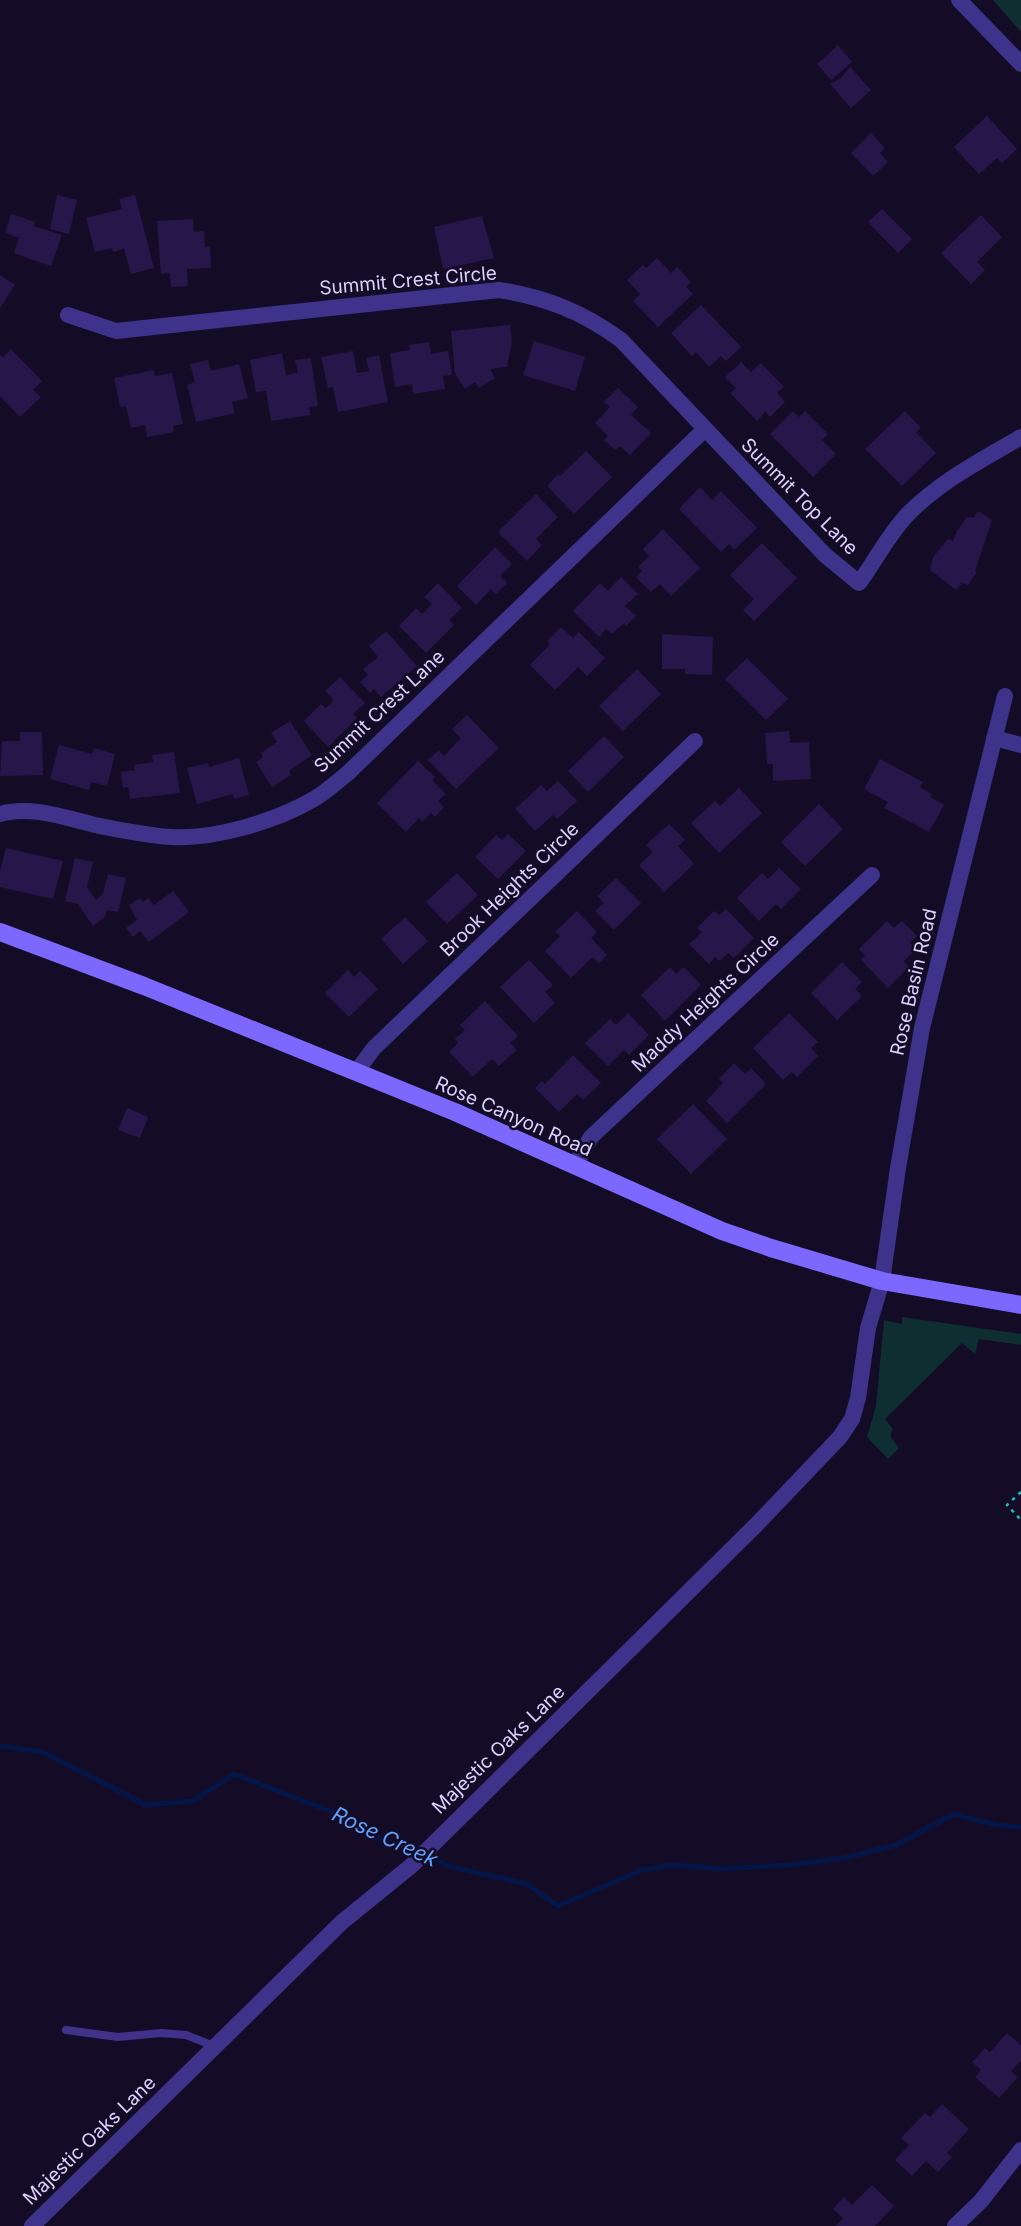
<svg xmlns="http://www.w3.org/2000/svg" width="1021" height="2226" viewBox="0 0 1021 2226" font-family="Inter,sans-serif">
  <style>
    .green { fill: #0e2e31 }
    .lines { fill: none; stroke-linecap: round; stroke-linejoin: round }
    .stream { stroke: #041547; stroke-width: 5 }
    .building { fill: #261649 }
    .path { stroke: #21bac3; stroke-width: 2.5; stroke-dasharray: 3.5 5; stroke-linecap: butt }
    .lane { stroke: #3f328a; stroke-width: 8 }
    .street { stroke: #3f328a; stroke-width: 16 }
    .secondary { stroke: #7d68ff; stroke-width: 18 }
    .labels { text-anchor: middle; stroke-width: 5; stroke-linejoin: round; paint-order: stroke }
    .street-label { font-size: 19px; fill: #dcd1ff; stroke: #140c26 }
    .water-label { font-size: 21px; font-style: italic; fill: #5fa2ff; stroke: #140c26 }
  </style>
  <rect width="100%" height="100%" fill="#140c26"/>
  <!-- green -->
  <g class="green">
    <polygon points="993,0 1021,0 1021,32"/>
    <polygon points="902,1317 1021,1334 1021,1345 979,1339 975,1354 962,1343 885,1419 893,1429 890,1436 899,1448 888,1459 867,1437 876,1406 884,1320 902,1324"/>
  </g>
  <g class="lines">
    <!-- stream -->
    <polyline class="stream" points="0,1746 43,1752 146,1805 193,1801 234,1774 342,1816 378,1837 452,1867 527,1884 558,1906 642,1870 673,1865 721,1869 789,1865 844,1858 896,1845 954,1814 997,1825 1021,1827"/>
  </g>
  <!-- building -->
  <g class="building">
    <polygon points="838,45 852,62 831,80 817,64"/>
    <polygon points="850,67 871,90 851,108 830,84 841,78"/>
    <polygon points="987,116 1017,149 1002,163 997,158 979,174 954,147"/>
    <polygon points="871,133 885,148 880,153 888,162 873,176 851,153"/>
    <polygon points="57,195 77,200 69,234 50,229"/>
    <polygon points="135,195 154,268 131,274 124,249 113,252 112,248 95,252 86,218 122,209 119,199"/>
    <polygon points="882,209 912,239 898,253 868,222"/>
    <polygon points="11,214 35,222 34,226 62,235 51,266 14,253 19,238 5,233"/>
    <polygon points="981,215 1002,237 977,262 985,270 971,284 941,253"/>
    <polygon points="482,216 494,258 443,269 434,227"/>
    <polygon points="193,219 194,232 204,231 205,247 210,246 211,268 187,269 188,286 171,287 170,273 161,274 157,221"/>
    <polygon points="657,258 671,273 677,267 691,282 686,287 693,294 658,327 633,301 640,294 627,280 643,265 646,268"/>
    <polygon points="0,275 15,285 0,308"/>
    <polygon points="701,305 741,347 726,361 721,356 709,367 696,352 692,356 671,333"/>
    <polygon points="510,325 512,341 507,367 490,369 495,378 479,388 475,382 465,389 455,373 451,331"/>
    <polygon points="534,341 585,357 575,391 523,375"/>
    <polygon points="429,342 431,354 448,351 452,375 443,376 445,389 413,394 412,384 395,387 390,353 410,350 409,345"/>
    <polygon points="11,349 42,381 33,390 41,397 20,417 0,396 0,355 3,357"/>
    <polygon points="353,351 357,373 369,371 366,358 379,355 388,402 338,412 333,387 328,388 321,357"/>
    <polygon points="282,353 286,375 298,373 295,360 311,358 318,406 309,407 311,415 271,421 266,391 256,392 250,360"/>
    <polygon points="208,360 211,371 239,364 248,398 232,402 235,413 196,422 187,385 195,382 190,364"/>
    <polygon points="741,362 751,372 761,363 784,387 777,393 785,402 770,417 765,412 757,421 730,393 736,388 725,377"/>
    <polygon points="154,370 155,376 172,373 183,424 173,426 174,432 147,437 145,425 131,428 126,406 120,407 114,378"/>
    <polygon points="618,388 638,407 631,415 651,433 630,455 620,446 615,450 604,440 608,436 595,423 610,407 604,402"/>
    <polygon points="793,411 799,417 805,411 828,434 822,440 836,454 813,477 770,434"/>
    <polygon points="905,411 921,428 916,432 936,453 902,486 865,449"/>
    <polygon points="586,451 612,477 574,514 547,486 558,474 560,476"/>
    <polygon points="700,487 712,500 721,491 757,528 734,550 729,544 721,552 679,509"/>
    <polygon points="536,494 558,517 536,539 542,545 527,561 498,532"/>
    <polygon points="978,511 992,520 975,571 977,572 968,585 962,583 956,590 930,570 933,557 948,539 953,541 957,531 967,517 973,518"/>
    <polygon points="663,529 700,568 671,596 660,584 651,592 636,577 642,571 638,567 649,556 643,549"/>
    <polygon points="762,543 797,578 754,621 743,610 754,599 730,575"/>
    <polygon points="495,547 512,564 500,576 507,583 496,594 491,589 476,605 457,586"/>
    <polygon points="621,577 638,594 625,606 636,616 626,626 624,623 612,634 606,629 599,637 573,611 600,583 608,591"/>
    <polygon points="438,583 462,608 449,620 454,625 426,653 399,626 416,608 422,614 432,604 424,597"/>
    <polygon points="561,627 573,638 579,632 605,658 587,676 578,667 555,690 530,665 550,644 547,641"/>
    <polygon points="386,631 417,666 381,697 374,689 370,693 360,682 368,675 363,669 378,657 369,646"/>
    <polygon points="662,634 713,637 712,675 685,674 685,669 662,669"/>
    <polygon points="747,658 788,699 766,720 725,679"/>
    <polygon points="637,669 661,694 623,731 599,706"/>
    <polygon points="340,677 365,703 353,714 357,718 328,747 304,721 321,704 326,708 334,700 325,691"/>
    <polygon points="467,715 499,748 456,789 428,760 439,750 444,756 461,738 452,729"/>
    <polygon points="290,721 312,755 289,771 291,775 272,787 256,762 263,757 261,753 277,742 271,733"/>
    <polygon points="789,731 790,743 809,742 811,779 773,781 773,764 767,764 765,733"/>
    <polygon points="20,732 42,732 43,775 0,776 2,741 20,741"/>
    <polygon points="604,736 624,757 588,792 568,771"/>
    <polygon points="59,745 92,754 94,748 115,754 107,786 91,782 89,790 50,779"/>
    <polygon points="174,752 180,793 130,799 128,787 123,788 121,772 135,770 134,765 153,762 152,755"/>
    <polygon points="239,758 249,795 234,799 233,794 197,804 187,768 208,763 209,767"/>
    <polygon points="880,759 923,782 920,787 932,794 930,797 944,805 929,832 884,808 888,802 864,789"/>
    <polygon points="418,761 435,777 432,780 446,794 438,801 444,807 435,817 431,813 422,822 419,818 406,832 377,803"/>
    <polygon points="558,781 577,801 557,819 553,815 535,831 515,809 541,785 547,791"/>
    <polygon points="739,788 762,813 719,853 691,823 715,801 720,806"/>
    <polygon points="819,804 843,829 805,866 781,842"/>
    <polygon points="669,824 685,840 678,846 694,864 664,892 639,865 653,852 646,845"/>
    <polygon points="508,834 526,851 498,879 475,857 496,835 502,840"/>
    <polygon points="6,848 63,861 53,899 0,887 0,871"/>
    <polygon points="75,858 93,862 87,887 96,900 103,894 108,874 126,878 118,912 107,910 105,917 93,926 78,904 65,901"/>
    <polygon points="779,868 801,889 781,909 776,904 759,921 737,898 762,873 768,879"/>
    <polygon points="457,873 478,895 447,924 426,902"/>
    <polygon points="616,878 641,903 614,930 595,911 604,903 597,896"/>
    <polygon points="173,891 189,912 149,942 140,931 133,937 126,928 137,920 129,905 140,898 143,902 148,898 154,905"/>
    <polygon points="726,909 754,938 734,958 728,953 720,961 715,957 709,964 689,944 702,932 697,928 714,911 719,915"/>
    <polygon points="577,911 597,932 591,938 607,955 599,963 592,957 571,978 545,951 560,936 555,932"/>
    <polygon points="405,917 428,941 403,964 381,939"/>
    <polygon points="887,921 894,928 902,921 917,936 909,943 916,949 904,961 909,967 888,988 861,960 865,956 859,949"/>
    <polygon points="529,960 553,985 545,992 555,1003 534,1023 500,987"/>
    <polygon points="842,962 862,982 855,989 862,996 837,1020 811,993"/>
    <polygon points="670,967 676,974 684,967 701,985 665,1021 641,995"/>
    <polygon points="348,970 354,977 360,971 378,989 349,1017 325,993"/>
    <polygon points="485,1001 518,1036 510,1043 517,1050 499,1066 492,1059 473,1077 449,1052 458,1043 455,1039 465,1030 460,1025"/>
    <polygon points="628,1013 649,1035 629,1055 624,1050 608,1066 585,1043 610,1019 616,1025"/>
    <polygon points="789,1013 818,1042 811,1048 818,1056 797,1077 792,1072 783,1080 753,1048"/>
    <polygon points="573,1055 601,1083 583,1100 577,1094 559,1112 535,1088 542,1081 545,1084"/>
    <polygon points="734,1063 745,1074 751,1068 766,1084 727,1123 706,1101 723,1083 719,1079"/>
    <polygon points="693,1104 727,1139 691,1174 657,1139"/>
    <polygon points="127,1108 148,1117 140,1138 118,1130"/>
    <polygon points="1007,2033 1021,2045 1021,2061 1011,2071 1018,2077 999,2098 975,2077 981,2070 972,2062 985,2048 990,2052"/>
    <polygon points="942,2104 969,2129 947,2153 952,2157 938,2172 926,2161 912,2176 895,2160 909,2145 901,2138 925,2113 930,2117"/>
    <polygon points="872,2185 894,2206 875,2226 836,2226 843,2218 833,2209 844,2197 852,2205"/>
  </g>
  <g class="lines">
    <!-- path -->
    <polyline class="path" points="1021,1492 1007,1505 1021,1520"/>
    <!-- lane -->
    <polyline class="lane" points="66,2030 118,2037 161,2033 186,2035 214,2046"/>
    <!-- street -->
    <g class="street">
      <polyline points="959,0 1021,64"/>
      <path d="M 68,315 L 116,331 L 499,290 C 545,297 583,312 621,340 L 825,555 L 859,583 C 876,560 889,533 909,513 C 942,480 982,460 1021,437"/>
      <polyline points="994,738 1021,745"/>
      <path d="M 0,814 C 30,805 66,818 95,825 C 120,830 144,835 170,837 C 214,840 276,821 314,799 C 326,792 337,782 348,773 L 705,429"/>
      <polyline points="356,1072 374,1048 695,741"/>
      <polyline points="575,1165 591,1137 872,875"/>
      <polyline points="32,2226 342,1922 411,1866 757,1524 840,1437 852,1419 858,1398 868,1328 882,1281 898,1168 922,1028 1005,696"/>
      <polyline points="955,2226 981,2201 1021,2150"/>
    </g>
    <!-- secondary -->
    <polyline class="secondary" points="0,932 144,986 455,1112 722,1231 771,1248 882,1281 1021,1305"/>
  </g>
  <g class="labels">
    <!-- street labels -->
    <g class="street-label">
      <text transform="translate(408 280) rotate(-5)" y="7">Summit Crest Circle</text>
      <text transform="translate(800 496) rotate(45)" y="7">Summit Top Lane</text>
      <text transform="translate(379 711) rotate(-43)" y="7">Summit Crest Lane</text>
      <text transform="translate(509 889) rotate(-44)" y="7">Brook Heights Circle</text>
      <text transform="translate(913 982) rotate(-77)" y="7">Rose Basin Road</text>
      <text transform="translate(705 1002) rotate(-43)" y="7">Maddy Heights Circle</text>
      <text transform="translate(514 1116) rotate(24)" y="7">Rose Canyon Road</text>
      <text transform="translate(498 1749) rotate(-44)" y="7">Majestic Oaks Lane</text>
      <text transform="translate(89 2140) rotate(-44)" y="7">Majestic Oaks Lane</text>
    </g>
    <!-- water labels -->
    <g class="water-label">
      <text transform="translate(385 1837) rotate(25)" y="7">Rose Creek</text>
    </g>
  </g>
</svg>
